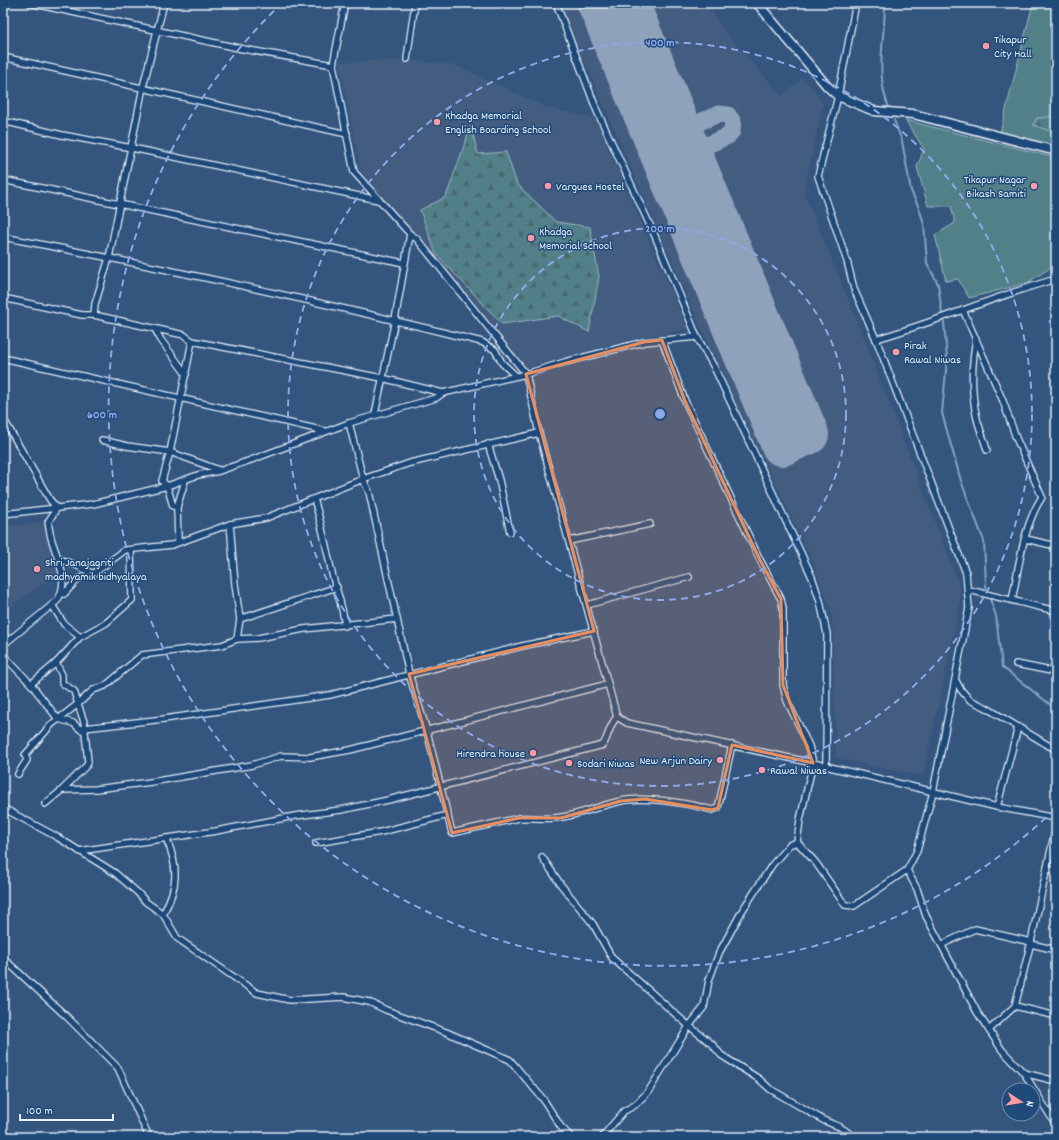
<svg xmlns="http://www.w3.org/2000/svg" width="1059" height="1140" viewBox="0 0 1059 1140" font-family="Dekko,sans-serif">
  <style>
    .built { fill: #435d80 }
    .green { fill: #518089; stroke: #9cb8c0 }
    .forest { fill: url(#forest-firs); stroke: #9cb8c0 }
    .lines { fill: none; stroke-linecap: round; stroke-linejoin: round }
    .stream { stroke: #83a7c1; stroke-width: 2 }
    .taxiway { stroke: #8ea3bb; stroke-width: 17 }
    .runway { stroke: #8ea3bb; stroke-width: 42 }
    .street-casing { stroke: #e8f1f8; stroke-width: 8 }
    .secondary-casing { stroke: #e8f1f8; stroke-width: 11 }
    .street { stroke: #1f4a7a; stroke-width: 5.5 }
    .secondary { stroke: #1f4a7a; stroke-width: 8 }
    .marked { fill: #e88e5f; fill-opacity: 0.2; stroke: #e88e5f; stroke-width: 3; stroke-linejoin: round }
    .ring { fill: none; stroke: #8da8ea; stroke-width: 2; stroke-dasharray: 7 5 }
    .poi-dot { fill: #ff9aa2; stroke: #1f4a7a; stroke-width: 1.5 }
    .labels { text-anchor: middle; stroke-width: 3; stroke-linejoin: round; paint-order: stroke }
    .poi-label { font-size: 12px; fill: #e8f1f8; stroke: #1f4a7a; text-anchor: start }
    .centre { fill: #8da8ea; stroke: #1f4a7a; stroke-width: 2 }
    .ring-label { font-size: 12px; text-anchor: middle; font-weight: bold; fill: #8da8ea; stroke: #1f4a7a; stroke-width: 3; stroke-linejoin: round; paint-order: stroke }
  </style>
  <defs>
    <pattern id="forest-firs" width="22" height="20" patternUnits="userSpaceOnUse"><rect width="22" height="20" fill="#518089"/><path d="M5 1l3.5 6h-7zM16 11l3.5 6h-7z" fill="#4c676d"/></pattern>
  </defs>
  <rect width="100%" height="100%" fill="#34557e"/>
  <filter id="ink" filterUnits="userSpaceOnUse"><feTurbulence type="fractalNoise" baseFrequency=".025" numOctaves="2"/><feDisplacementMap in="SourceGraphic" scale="8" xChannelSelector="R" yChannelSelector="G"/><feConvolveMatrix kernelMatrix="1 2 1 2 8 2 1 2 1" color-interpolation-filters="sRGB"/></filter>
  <g filter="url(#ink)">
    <!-- built -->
    <g class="built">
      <polygon points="559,3 709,3 721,27 782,96 803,77 823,103 804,192 860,328 961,589 960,604 923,776 840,759 836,757 832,612 811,558 710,348"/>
      <polygon points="409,60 455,65 548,108 595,118 688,329 625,341 519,370 361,171 339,62"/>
      <polygon points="45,523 59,573 3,612 3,526"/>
    </g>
    <!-- green -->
    <g class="green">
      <polygon points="1033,3 1056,3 1056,147 1000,133"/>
      <polygon points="905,120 1056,158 1056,264 1027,283 969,298 958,279 946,281 935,235 955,223 951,206 928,206 917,167 924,149"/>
    </g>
    <!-- forest -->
    <g class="forest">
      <polygon points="1056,116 1056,133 1033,125 1037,118"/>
      <polygon points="471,126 478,154 506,152 517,184 556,222 590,227 599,277 589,332 558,316 502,324 436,254 420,210 446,197"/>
    </g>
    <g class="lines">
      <!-- stream -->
      <g class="stream">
        <path d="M 885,3 C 885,39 874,75 890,110"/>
        <polyline points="894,120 902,141 911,191 919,208 924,224 927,263 938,284 942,314"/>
        <polyline points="944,321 947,360 942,413 961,481 984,541 986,586 988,592"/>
        <polyline points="990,599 996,616 1002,667 1056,709"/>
      </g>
      <!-- taxiway -->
      <polyline class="taxiway" points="668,135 719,114 728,115 733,122 732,131 728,136 678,158"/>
      <!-- runway -->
      <polyline class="runway" points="598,3 782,445 808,434 628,3"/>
      <!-- street casing -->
      <g class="street-casing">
        <g id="street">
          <polyline points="30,3 243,49 333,65"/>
          <polyline points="164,3 143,87 109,258 95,304 94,315 184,335 192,341 170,452 162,481 167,486 173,506 177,507 178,541"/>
          <polyline points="345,3 333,65 354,172 410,234 395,320 375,414"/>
          <polyline points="556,3 597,111 655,236 697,337 714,367 812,577 820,601 827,634 826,767"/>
          <polyline points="856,3 838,96 818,176 847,261 854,289 876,339 966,573 969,608 933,792 917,851 907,870 917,889 926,916 977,1012 1002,1050 1024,1073 1056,1125"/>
          <polyline points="3,57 347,134"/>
          <polyline points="407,59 415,3"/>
          <polyline points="3,121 62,135 132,148 378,200"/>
          <polyline points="3,180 404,263"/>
          <polyline points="410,234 416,238 526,374 539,433 617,717 627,723 813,763 997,807 1056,818"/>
          <path d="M 3,237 C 164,268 324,302 482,342 L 495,350 L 502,363 L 516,376"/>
          <polyline points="3,298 82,315 94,315"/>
          <path d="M 963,310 L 1003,401 L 1016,438 L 1042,497 C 1023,526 1019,567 1012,600"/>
          <polyline points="155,329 161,340 186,374"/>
          <path d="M 876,339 C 937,322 995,296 1056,279"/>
          <path d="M 976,339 C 972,362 971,390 976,414 C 978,426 984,438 987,450"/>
          <polyline points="662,340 685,401 760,560 781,599 783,608 783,685 787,701 809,746 813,763 800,820 797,842 816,863 845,905 854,906 907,870"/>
          <polyline points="192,341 382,378 443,393"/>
          <polyline points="3,358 325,431"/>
          <path d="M 3,418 L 50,500 L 57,508 L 48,522 C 49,528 50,535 52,541 C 58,560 70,582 57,601 L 3,645"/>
          <polyline points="349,423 363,479 410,463 539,433"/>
          <polyline points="102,440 127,446 170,452 219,470"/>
          <polyline points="488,444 499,480 510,532"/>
          <path d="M 314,499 C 321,522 326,545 331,569 C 335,588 343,605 345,626"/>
          <polyline points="177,507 185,481"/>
          <polyline points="3,514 93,504 167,486 198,475 219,471 251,460 349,423 436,398 443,393 526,374 565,362 644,342 697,337"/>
          <polyline points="1026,539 1056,546"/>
          <polyline points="569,541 650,524"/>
          <path d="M 59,559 L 78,566 L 93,574 L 125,550 L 172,545 L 230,524 L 266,518 L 363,479 L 369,492 L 409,674 L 427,731 L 452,833 L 519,818 C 534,817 547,820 562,817 C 582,814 601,805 621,801 C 645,796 688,803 712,810 L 718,808 L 732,745"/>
          <polyline points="969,590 1056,611"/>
          <polyline points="62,593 64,594 78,579 93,574"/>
          <polyline points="52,605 64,624 80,637 106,623 132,600 131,550"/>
          <polyline points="587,605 689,577"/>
          <polyline points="240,619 337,587"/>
          <polyline points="237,639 258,638 304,629 397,619"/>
          <polyline points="3,655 31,684 58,719 73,723 81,730 84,728 164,719 330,695 522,646 594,631"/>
          <polyline points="56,663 62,675 62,683 74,691 78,704 93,690 105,686 142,655 222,645 237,639 240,619 235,584 230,524"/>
          <polyline points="1016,664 1056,672"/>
          <polyline points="956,681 961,690 970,700 985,707 1056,750"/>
          <polyline points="31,684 56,663 80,637"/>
          <polyline points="18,774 27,760 25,755 52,724 78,704 84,722 88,762 87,765 62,790"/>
          <polyline points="45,804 62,790 96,789 151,782 252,765 281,756 310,757 350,750 608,684"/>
          <polyline points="997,807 1018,727"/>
          <path d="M 3,808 L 57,837 L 115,873 L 138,893 L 146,902 L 163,914 C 178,887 179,867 166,838"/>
          <polyline points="797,842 789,845 772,865 742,911 719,953 709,980 704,1007 689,1026 712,1044 721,1055 759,1079 770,1089 825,1121 840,1127 855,1137"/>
          <polyline points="316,843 381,832 448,815"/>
          <path d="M 79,851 L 216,831 L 295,816 L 341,810 L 388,800 L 603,745 C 610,734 608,727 617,717"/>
          <polyline points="542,857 561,885 593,924 612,958 689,1026 648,1092 635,1105 624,1111 602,1137"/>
          <polyline points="1047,869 1056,871"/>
          <polyline points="163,914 177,938 257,993 290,1000 343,997 369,1002 386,1010 446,1032 510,1060 543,1099 561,1127 571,1137"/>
          <polyline points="943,944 975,929 1031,942"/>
          <polyline points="1031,944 1056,950"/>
          <polyline points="3,958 67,1017 118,1068 149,1137"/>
          <polyline points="1015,1006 1056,1016"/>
          <polyline points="989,1030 1015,1006 1031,942 1056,826"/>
          <polyline points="1024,1073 1056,1081"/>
        </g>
      </g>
      <!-- secondary casing -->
      <g class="secondary-casing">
        <polyline id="secondary" points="757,3 827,86 838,96 874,111 913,114 1056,151"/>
      </g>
      <!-- street -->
      <use href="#street" class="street"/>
      <!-- secondary -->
      <use href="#secondary" class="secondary"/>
    </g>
  </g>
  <!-- marked area -->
  <path class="marked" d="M 662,340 L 685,401 L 760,560 L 781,599 L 783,685 L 813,763 L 732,745 L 718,808 L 712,810 L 645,799 L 621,801 L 561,818 L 519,818 L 452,833 L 409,674 L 594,631 L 526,374 L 644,342 Z"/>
  <!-- distance rings -->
  <g class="ring">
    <circle cx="660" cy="414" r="186"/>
    <circle cx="660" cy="414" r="372"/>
    <path d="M1055 809A558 558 0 1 1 279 6"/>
  </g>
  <!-- markers -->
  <g class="poi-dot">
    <circle cx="986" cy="46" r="4"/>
    <circle cx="437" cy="122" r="4"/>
    <circle cx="548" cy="186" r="4"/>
    <circle cx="1034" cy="186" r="4"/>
    <circle cx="531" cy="238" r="4"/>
    <circle cx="896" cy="352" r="4"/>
    <circle cx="37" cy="569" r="4"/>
    <circle cx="533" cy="753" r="4"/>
    <circle cx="720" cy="760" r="4"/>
    <circle cx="569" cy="763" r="4"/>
    <circle cx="762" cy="770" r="4"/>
  </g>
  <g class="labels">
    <!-- poi labels -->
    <g class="poi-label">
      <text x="994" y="43">Tikapur<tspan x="994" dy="14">City Hall</tspan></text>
      <text x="445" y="119">Khadga Memorial<tspan x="445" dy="14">English Boarding School</tspan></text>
      <text x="1026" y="183" text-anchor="end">Tikapur Nagar<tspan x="1026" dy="14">Bikash Samiti</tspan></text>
      <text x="556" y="190">Vargues Hostel</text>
      <text x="539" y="235">Khadga<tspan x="539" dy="14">Memorial School</tspan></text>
      <text x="904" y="349">Pirak<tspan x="904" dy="14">Rawal Niwas</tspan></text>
      <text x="45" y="566">Shri Janajagriti<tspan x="45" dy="14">madhyamik bidhyalaya</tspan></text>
      <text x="525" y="757" text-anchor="end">Hirendra house</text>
      <text x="712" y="764" text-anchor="end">New Arjun Dairy</text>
      <text x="577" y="767">Sodari Niwas</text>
      <text x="770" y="774">Rawal Niwas</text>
    </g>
  </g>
  <circle cx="660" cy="414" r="6" class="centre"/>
  <g class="ring-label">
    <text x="660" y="46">400 m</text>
    <text x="660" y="232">200 m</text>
    <text x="102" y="418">600 m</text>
  </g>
  <!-- margin -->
  <rect width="1059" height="1140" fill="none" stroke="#1f4a7a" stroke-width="16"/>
  <rect x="8" y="8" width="1043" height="1124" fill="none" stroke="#e8f1f8" stroke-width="1.5" filter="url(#ink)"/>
  <!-- north arrow -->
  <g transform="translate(1021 1102) rotate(102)"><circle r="19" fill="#1f4a7a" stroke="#6f8dac"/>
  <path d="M0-3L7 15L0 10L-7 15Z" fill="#ff9aa2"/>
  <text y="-6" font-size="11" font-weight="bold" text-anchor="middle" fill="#e8f1f8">N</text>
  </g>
  <!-- scale -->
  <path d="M20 1114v6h93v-6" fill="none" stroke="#e8f1f8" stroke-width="2"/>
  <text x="26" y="1114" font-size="12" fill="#e8f1f8" stroke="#1f4a7a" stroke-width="3" paint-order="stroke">100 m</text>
</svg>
